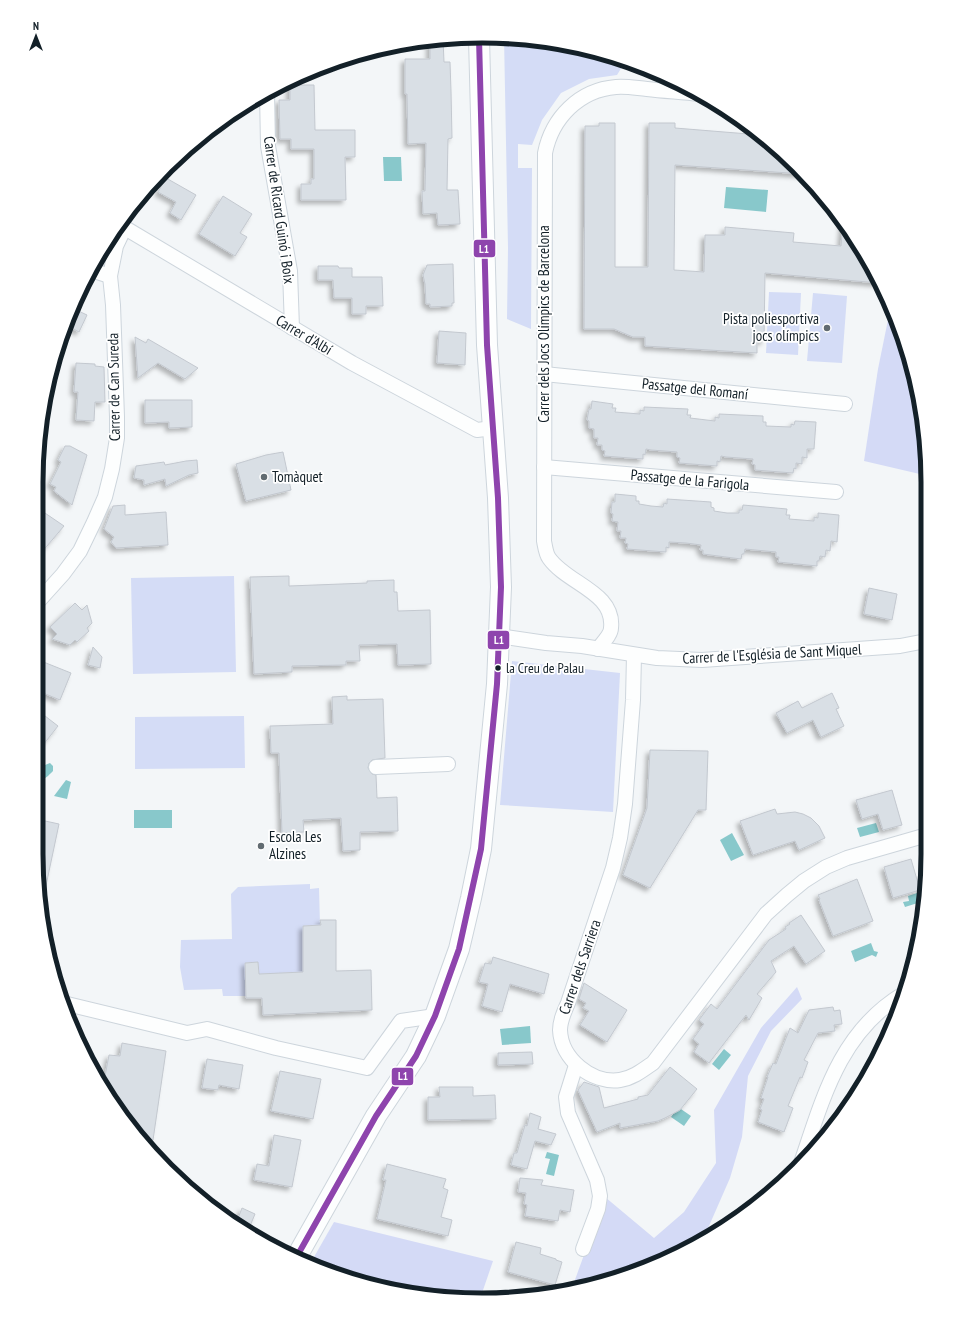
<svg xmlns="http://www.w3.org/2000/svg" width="964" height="1336" viewBox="0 0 964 1336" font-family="'PT Sans Narrow',sans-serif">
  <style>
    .green { fill: #d4dcf6 }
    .forest { fill: #d4daf6 }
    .water { fill: #88c8cb }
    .building { fill: #d9dfe5; stroke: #c3c8cf; filter: url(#shadow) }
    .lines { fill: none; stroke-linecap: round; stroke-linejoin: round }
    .street-casing { stroke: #cdd5dc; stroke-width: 16 }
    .secondary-casing { stroke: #cdd5dc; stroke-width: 22 }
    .street { stroke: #fdfefe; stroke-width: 14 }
    .secondary { stroke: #fdfefe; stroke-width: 20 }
    .bus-1-casing { stroke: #fff; stroke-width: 9 }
    .bus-1 { stroke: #8e44ad; stroke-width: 6 }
    .poi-dot { fill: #616b71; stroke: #fff; stroke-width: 1.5 }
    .bus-dot { fill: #132028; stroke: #fff; stroke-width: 1.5 }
    .labels { text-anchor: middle; stroke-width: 3.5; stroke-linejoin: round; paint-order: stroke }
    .bus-label { font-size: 14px; fill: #132028; stroke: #fff; text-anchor: start }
    .street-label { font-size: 15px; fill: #132028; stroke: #fff }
    .poi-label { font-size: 15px; fill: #132028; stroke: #fff; text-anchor: start }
    .rim { fill: none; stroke: #132028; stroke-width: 5 }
    .line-badge { stroke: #fff; stroke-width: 1.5 }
    .badge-label { font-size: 11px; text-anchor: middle; font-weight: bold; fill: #fff }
  </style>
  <defs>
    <filter id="shadow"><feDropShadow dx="-3.5" dy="3.5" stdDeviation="2" flood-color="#0004"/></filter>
  </defs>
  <rect width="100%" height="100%" fill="#f3f6f8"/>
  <!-- green -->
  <g class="green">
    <polygon points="504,37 511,37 598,51 625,62 617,75 589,79 561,93 542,120 532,145 518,144 518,168 532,168 531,329 507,319 508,248"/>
    <polygon points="769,292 801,293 798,355 766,353"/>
    <polygon points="813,293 847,296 842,363 807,361"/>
    <polygon points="234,576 236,672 133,674 131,578"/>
    <polygon points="512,661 620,673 613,812 500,805"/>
    <polygon points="244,716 245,768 135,769 135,717"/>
    <polygon points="310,884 310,889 319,888 320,925 303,926 303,972 259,974 258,962 245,963 246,996 223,996 222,989 184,990 180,967 181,940 232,939 231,894 238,887"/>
  </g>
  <!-- forest -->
  <g class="forest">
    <polygon points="891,305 894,311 924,424 924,475 864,461 878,369"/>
    <polygon points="797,987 802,999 771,1031 748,1076 742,1137 730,1178 702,1242 653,1266 572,1288 605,1197 654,1238 684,1212 716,1163 714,1110 761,1028"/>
    <polygon points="334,1222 493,1261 481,1296 424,1296 366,1285 310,1264"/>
  </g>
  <!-- water -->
  <g class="water">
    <polygon points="383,157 401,157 402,181 384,181"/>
    <polygon points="726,187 768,190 766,212 724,208"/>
    <path d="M 50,763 L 53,766 L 53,771 C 48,776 44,781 36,780 L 36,775 L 45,765 Z"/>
    <polygon points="66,780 71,782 67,799 54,796"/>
    <rect x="134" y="810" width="38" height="18"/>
    <polygon points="876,823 879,832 860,837 857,828"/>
    <polygon points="732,833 744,855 731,861 720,840"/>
    <polygon points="926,890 924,901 905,907 903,902 909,901 908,896"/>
    <polygon points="871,943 874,951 878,952 876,957 872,955 855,962 851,951"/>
    <polygon points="530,1026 531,1043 502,1045 500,1029"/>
    <polygon points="724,1049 731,1055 719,1070 712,1064"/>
    <polygon points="678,1107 691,1116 684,1126 671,1117"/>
    <polygon points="547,1152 559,1155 554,1176 546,1174 550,1159 545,1158"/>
  </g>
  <!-- building -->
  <g class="building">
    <polygon points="443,39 444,62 450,62 451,91 452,138 448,139 447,190 458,190 460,224 438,225 437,213 423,214 422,191 425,191 426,143 408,144 407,94 405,94 405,59 430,59 430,40"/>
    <polygon points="290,85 314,85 315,130 355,130 355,157 345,157 346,200 301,200 301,184 311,184 311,179 314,179 314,149 291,149 291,139 280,139 279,100 290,100"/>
    <polygon points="599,123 615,123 615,267 648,267 649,123 675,123 675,128 761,135 803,174 675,165 674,270 704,272 705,235 725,235 725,227 794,233 793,242 841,246 843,221 853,234 879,283 765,273 764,341 757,341 757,353 645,346 645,337 633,337 614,329 584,329 585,126 599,126"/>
    <polygon points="166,178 196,195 181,220 170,213 176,202 158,192"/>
    <polygon points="223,196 252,214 240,233 247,237 235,256 199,234"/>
    <polygon points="453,264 454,303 452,303 452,306 430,307 430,304 426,304 425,284 423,275 427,265"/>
    <polygon points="318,266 338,266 339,268 352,268 352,277 382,277 383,306 366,306 366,314 352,314 352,298 334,298 333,280 318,280"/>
    <polygon points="72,308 87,315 79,332 66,325"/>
    <polygon points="439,331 466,333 465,365 437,363"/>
    <polygon points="135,337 146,343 148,339 198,368 185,379 158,363 138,378"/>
    <polygon points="76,363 95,364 95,366 104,367 105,402 95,402 94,421 76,420 78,392 74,392"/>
    <polygon points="145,400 192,400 192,427 169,428 169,422 145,423"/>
    <polygon points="592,401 613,404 612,408 616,408 615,412 640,414 640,410 644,411 644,407 688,409 687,415 691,415 690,418 715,421 715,417 719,418 719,414 763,416 763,422 766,422 766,426 791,427 791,424 794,425 795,421 816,422 814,449 807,449 807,458 802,457 802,464 796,463 796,469 794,468 793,473 755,470 755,465 752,464 753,459 726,457 721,456 720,462 717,461 717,466 679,463 680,458 677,457 677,452 651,450 646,449 645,455 643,454 643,459 604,456 605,451 602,450 602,445 597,445 598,438 594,438 594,429 589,428 589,421 587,420 589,409 591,409"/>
    <polygon points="65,446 70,446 87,455 72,505 54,491 56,487 50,484 61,462 58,460"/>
    <polygon points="283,452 291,490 246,501 236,464 266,455"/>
    <polygon points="197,460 198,473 189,475 166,486 165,479 144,485 144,480 134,478 136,466 164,462 165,465 186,461"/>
    <polygon points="615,494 636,496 636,501 639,501 639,504 651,506 663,507 664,503 667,504 667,499 711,502 711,507 714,508 714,511 727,513 739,513 739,510 742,510 743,505 787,509 786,515 790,515 789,519 814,521 814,517 818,518 818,513 839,515 837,542 831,541 830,551 826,550 825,557 820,556 819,561 817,561 817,566 778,562 779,557 776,557 776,552 745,549 744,554 742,554 741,559 703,554 703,550 700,550 701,545 686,543 669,542 669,548 666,547 666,552 627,549 628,544 625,543 626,538 620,538 621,531 617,531 618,522 612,521 613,514 611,513 612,502 615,502"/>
    <polygon points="125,505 125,515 166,512 168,545 116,548 111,542 114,537 104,529 113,506"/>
    <polygon points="42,511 64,526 36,559 36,519"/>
    <polygon points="289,576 289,586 367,583 367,581 394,580 394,592 397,592 398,611 430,610 431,664 398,665 397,644 359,645 360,661 346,661 346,665 292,666 292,672 254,674 250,577"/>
    <polygon points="869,588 897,594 892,620 864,614"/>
    <polygon points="75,603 82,610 87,605 92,623 87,628 89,631 77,642 75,640 70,645 52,639 57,634 50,627"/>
    <polygon points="93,647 102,657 100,668 88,665"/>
    <polygon points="36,659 71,673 60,700 36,690"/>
    <polygon points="832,693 839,708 836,709 844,726 821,737 813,720 787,733 776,713 798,701 802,708"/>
    <polygon points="347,696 347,700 383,699 385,758 372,760 369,763 368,768 372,774 376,775 377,798 397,797 398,831 360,832 360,850 343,851 341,818 303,820 304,832 282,833 279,753 271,753 270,726 333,724 332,697"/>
    <polygon points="36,709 58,726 36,754"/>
    <polygon points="650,750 708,751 706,810 698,810 650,888 623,875 647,808"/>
    <polygon points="892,790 902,825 883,830 878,814 862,819 856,800"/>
    <polygon points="775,809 777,814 795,812 803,814 811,818 819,826 825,838 799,850 795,841 753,855 740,821"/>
    <polygon points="36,819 59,824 44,895 41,895 36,854"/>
    <polygon points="911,859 920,890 893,898 884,867"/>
    <polygon points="857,879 873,921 833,936 819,900 820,899 818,895"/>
    <polygon points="801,915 825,951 806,964 794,946 771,961 776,972 757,994 762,998 749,1020 746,1015 709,1063 694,1052 699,1044 693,1039 704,1024 699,1020 711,1004 717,1009 769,940 786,929 785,927 790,924 789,923"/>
    <polygon points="320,920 336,920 336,971 371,970 372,1010 263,1015 262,998 246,998 245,963 258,962 259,974 303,972 303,926 321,925"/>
    <polygon points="493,957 549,974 544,994 510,984 502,1012 482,1006 488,984 479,982 485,963 491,964"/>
    <polygon points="584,983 627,1010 607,1042 580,1025 589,1011 583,1008 586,1003 579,999"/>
    <polygon points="833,1007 834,1011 840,1010 842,1024 834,1025 835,1031 818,1033 804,1060 808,1062 802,1078 800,1077 788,1106 793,1108 784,1132 758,1122 762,1110 760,1109 764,1099 761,1098 768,1077 767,1077 773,1063 776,1064 790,1028 798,1033 809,1010"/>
    <polygon points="122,1043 166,1051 153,1140 143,1138 111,1102 103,1087 109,1055 120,1056"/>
    <polygon points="532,1052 533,1064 498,1065 498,1053"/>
    <polygon points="207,1059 243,1065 239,1089 219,1085 218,1090 202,1088"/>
    <polygon points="670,1067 697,1089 680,1110 665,1118 658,1121 620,1128 620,1123 597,1132 578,1090 584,1082 599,1087 604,1108 638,1099 638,1097 648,1095"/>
    <polygon points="280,1071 321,1079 313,1119 271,1111"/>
    <polygon points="439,1087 473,1087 473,1096 495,1095 496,1119 428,1120 428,1097 440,1097"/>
    <polygon points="530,1113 541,1117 538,1129 556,1134 551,1145 535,1141 527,1169 511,1165 514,1153 517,1153 525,1125 527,1126"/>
    <polygon points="274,1135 301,1140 292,1187 254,1180 257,1164 269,1166"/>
    <polygon points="387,1164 446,1179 443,1188 448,1190 441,1217 452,1220 448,1236 377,1219 386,1180 383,1180"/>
    <polygon points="520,1178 543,1180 541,1185 574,1190 570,1212 560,1210 558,1221 525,1216 527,1205 524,1204 526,1193 518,1192"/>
    <polygon points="242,1208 255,1214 250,1226 237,1221"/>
    <polygon points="516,1242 541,1248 540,1254 556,1259 556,1260 562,1262 555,1285 508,1272"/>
  </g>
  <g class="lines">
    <!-- street casing -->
    <g class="street-casing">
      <g id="street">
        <polyline points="267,92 268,146 290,271 292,328"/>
        <polyline points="120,225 352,363 477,430 493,428"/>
        <polyline points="91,270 110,276"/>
        <polyline points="544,374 845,404"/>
        <polyline points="544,467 836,492"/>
        <polyline points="36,604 63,574 80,551 94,522 105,497 112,469 117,438 117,417 113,305 110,276 116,246 125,227 122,222"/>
        <polyline points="499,636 546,643 582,646 657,658 702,660 900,646 926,641"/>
        <path d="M 598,649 C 602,643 611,635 611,628 C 615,592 567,584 549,558 C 546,554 545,546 544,541 L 545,153 C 552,118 579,90 616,87 C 626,86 636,88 647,89 C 664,91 681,92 699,94"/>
        <path d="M 634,655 L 633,700 L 625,804 L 620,838 L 613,868 L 568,1003 C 564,1012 560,1021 560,1030 C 561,1059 592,1084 620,1080 C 633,1078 643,1070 653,1063 L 766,914 L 787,895 L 804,881 L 826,867 L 847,858 L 927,835"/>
        <polyline points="376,767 448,764"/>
        <polyline points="63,1003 187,1033 207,1029 276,1048 367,1068 401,1021 435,1016"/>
        <polyline points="576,1065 566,1097 568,1113 597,1180 600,1196 598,1209 583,1249"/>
        <path d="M 801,1163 C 823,1098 840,1032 903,994"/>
      </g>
    </g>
    <!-- secondary casing -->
    <g class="secondary-casing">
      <polyline id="secondary" points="296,1258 376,1116 416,1056 435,1016 459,949 471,898 481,849 497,684 501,587 498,498 487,345 479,38"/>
    </g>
    <!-- street -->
    <use href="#street" class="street"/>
    <!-- secondary -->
    <use href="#secondary" class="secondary"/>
    <!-- bus-1 casing -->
    <g class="bus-1-casing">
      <polyline id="bus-1" points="296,1258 376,1116 416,1056 435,1016 459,949 481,849 497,684 501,587 498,498 487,345 479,38"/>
    </g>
    <!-- bus-1 -->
    <use href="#bus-1" class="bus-1"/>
  </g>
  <!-- markers -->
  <g class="poi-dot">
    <circle cx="827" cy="328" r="4"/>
    <circle cx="264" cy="477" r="4"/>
    <circle cx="261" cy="846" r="4"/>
  </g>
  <circle class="bus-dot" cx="498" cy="668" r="3.5"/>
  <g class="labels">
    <!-- bus labels -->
    <g class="bus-label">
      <text x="506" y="673">la Creu de Palau</text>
    </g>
    <!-- street labels -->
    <g class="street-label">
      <text transform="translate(279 210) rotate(82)" y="5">Carrer de Ricard Guinó i Boix</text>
      <text transform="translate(544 324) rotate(-90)" y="5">Carrer dels Jocs Olímpics de Barcelona</text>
      <text transform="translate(304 335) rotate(31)" y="5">Carrer d'Albí</text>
      <text transform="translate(114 387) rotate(-91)" y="5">Carrer de Can Sureda</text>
      <text transform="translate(695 389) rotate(6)" y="5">Passatge del Romaní</text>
      <text transform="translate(690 480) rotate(5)" y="5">Passatge de la Farigola</text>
      <text transform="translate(772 654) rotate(-3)" y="5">Carrer de l'Església de Sant Miquel</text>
      <text transform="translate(580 967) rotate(-71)" y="5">Carrer dels Sarriera</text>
    </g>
    <!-- poi labels -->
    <g class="poi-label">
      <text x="819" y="324" text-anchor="end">Pista poliesportiva<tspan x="819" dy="17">jocs olímpics</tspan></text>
      <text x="272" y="482">Tomàquet</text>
      <text x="269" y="842">Escola Les<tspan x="269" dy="17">Alzines</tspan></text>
    </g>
  </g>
  <!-- crop -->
  <path d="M0 0H964V1336H0ZM482 43H482A439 439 0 0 1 921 482V854A439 439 0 0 1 482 1293H482A439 439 0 0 1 43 854V482A439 439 0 0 1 482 43Z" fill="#fff" fill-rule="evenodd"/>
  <path class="rim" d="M482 43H482A439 439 0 0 1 921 482V854A439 439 0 0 1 482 1293H482A439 439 0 0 1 43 854V482A439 439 0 0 1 482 43Z"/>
  <g class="line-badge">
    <rect x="473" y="239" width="23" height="19" rx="4" fill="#8e44ad"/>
    <rect x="487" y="630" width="23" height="20" rx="4" fill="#8e44ad"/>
    <rect x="391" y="1067" width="23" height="19" rx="4" fill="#8e44ad"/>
  </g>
  <g class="badge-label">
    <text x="484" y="253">L1</text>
    <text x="499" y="644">L1</text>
    <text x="403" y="1080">L1</text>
  </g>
  <!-- north arrow -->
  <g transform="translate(36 36)" stroke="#ffffff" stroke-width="3" paint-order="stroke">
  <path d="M0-3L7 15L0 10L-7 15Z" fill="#132028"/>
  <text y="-6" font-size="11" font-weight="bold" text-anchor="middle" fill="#132028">N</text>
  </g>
</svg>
